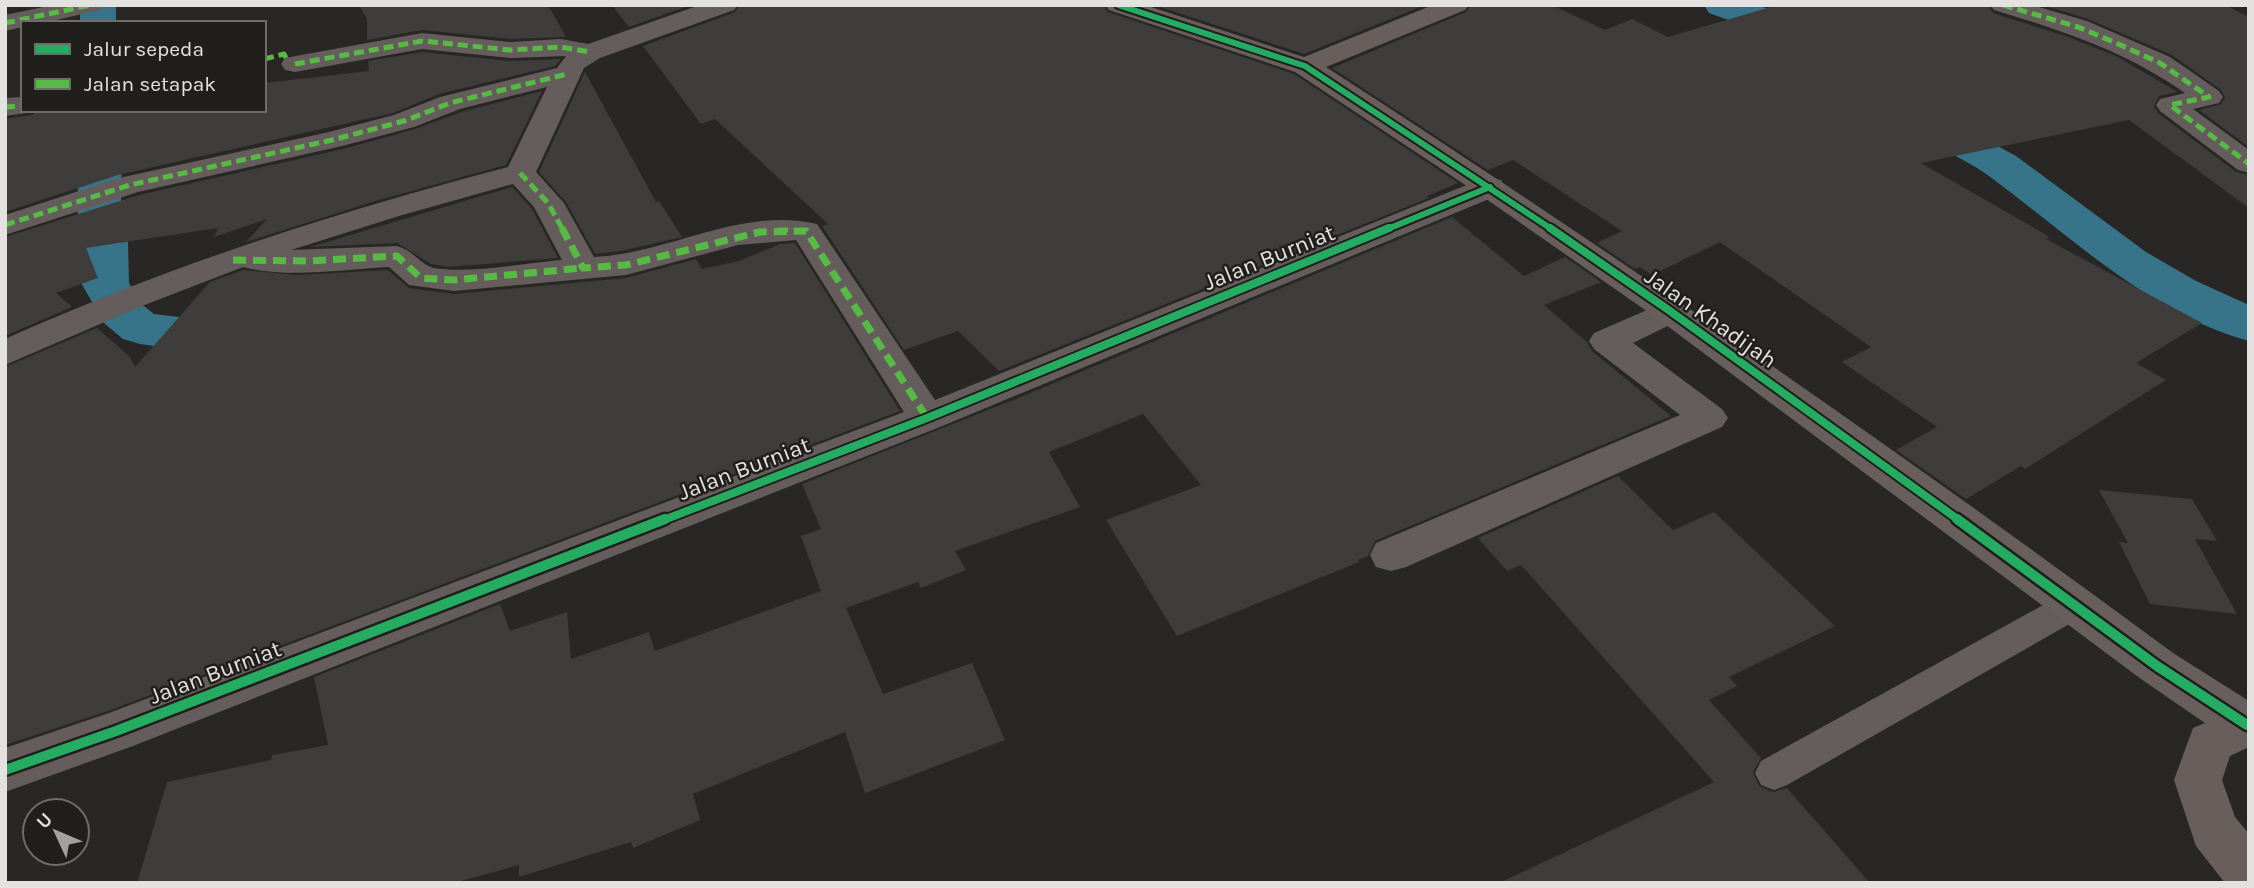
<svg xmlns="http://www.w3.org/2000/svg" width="2254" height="888" viewBox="0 0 2254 888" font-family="Karla,sans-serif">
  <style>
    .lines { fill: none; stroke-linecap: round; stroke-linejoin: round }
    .canal { fill: #387489; fill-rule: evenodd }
    .building { fill: #3e3d3b }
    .lane { fill: #655d5c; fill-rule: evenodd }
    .street { fill: #655d5c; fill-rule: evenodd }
    .secondary { fill: #685f5d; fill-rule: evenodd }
    .quiet-far1 { stroke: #58b947; stroke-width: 5; stroke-dasharray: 10 5; stroke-linecap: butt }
    .quiet { stroke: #58b947; stroke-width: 7; stroke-dasharray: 13 7; stroke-linecap: butt }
    .cycleway-far2-casing { stroke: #201f1b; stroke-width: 10 }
    .cycleway-far1-casing { stroke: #201f1b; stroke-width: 12 }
    .cycleway-casing { stroke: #201f1b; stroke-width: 15 }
    .cycleway-far2 { stroke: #26ab63; stroke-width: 6 }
    .cycleway-far1 { stroke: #26ab63; stroke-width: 8 }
    .cycleway { stroke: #26ab63; stroke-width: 10 }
    .labels { text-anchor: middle; stroke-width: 5; stroke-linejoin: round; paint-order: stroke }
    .street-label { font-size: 23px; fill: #e3e2e0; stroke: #201f1b }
  </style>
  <rect width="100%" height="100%" fill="#282725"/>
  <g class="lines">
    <!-- canal -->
    <g class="canal">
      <rect x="80" y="5" width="36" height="18"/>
      <polygon points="1704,5 1757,5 1829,31 1835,39 1829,47 1816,50 1803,47 1709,13"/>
      <path d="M 1914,97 L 1928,100 L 1977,135 L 2016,156 L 2146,252 L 2196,281 L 2249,305 L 2249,341 C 2150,314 2069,235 1989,176 C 1959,154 1916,141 1894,109 L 1900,100 Z"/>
      <polygon points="77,110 117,110 122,140 121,208 128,242 129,283 140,303 154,314 239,324 257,329 264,341 257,353 239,358 140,344 123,339 105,324 81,283 82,242 77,208 80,140"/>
    </g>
  </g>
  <!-- building -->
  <g class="building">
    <polygon points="359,5 548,5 566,37 511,39 422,30 367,40 367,19"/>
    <polygon points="612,5 691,5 629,27"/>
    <polygon points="740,5 1103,5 1108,12 1294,74 1458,183 1427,196 1429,198 999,371 958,331 904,350 822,226 828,224 715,119 701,124 643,46 735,12"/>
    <polygon points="1154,5 1425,5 1304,54"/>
    <polygon points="1471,5 1552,5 1605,30 1632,19 1668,37 1778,5 1988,5 1993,13 2068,37 2116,56 2178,92 2159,96 2154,106 2158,113 2236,172 2249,175 2249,208 2129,120 1921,163 2050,237 2046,239 2202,323 2136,363 2166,380 2025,469 2021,466 1966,499 1896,450 1937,427 1842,362 1871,347 1720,242 1652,275 1640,267 1635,269 1597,243 1622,231 1513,160 1488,170 1332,68 1466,12"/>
    <polygon points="2042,5 2225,5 2249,17 2249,147 2199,110 2221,104 2225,98 2221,90 2172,55 2088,19"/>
    <polygon points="422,52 511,61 561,59 555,66 439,94 393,113 118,175 5,212 5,119 33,115 36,110 264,110 264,83 369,71 368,61"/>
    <polygon points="585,72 656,202 659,201 682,237 621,251 595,254 566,202 539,172"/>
    <polygon points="542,91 506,165 379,200 246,242 267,219 214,237 218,228 86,248 98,278 56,293 72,307 5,336 5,237 139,195 343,149 415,129 461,112"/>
    <polygon points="512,187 532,209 558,258 448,267 431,264 397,243 310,247"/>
    <polygon points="1452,217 1524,276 1565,257 1601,282 1544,305 1587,342 1592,351 1671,416 1375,541 1368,556 1358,560 1359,562 1177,636 1106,520 1201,485 1143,414 1049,452 1080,507 955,551 966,570 921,588 918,582 846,608 883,694 972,663 1005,740 865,793 845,732 693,794 700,820 633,848 631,842 519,877 519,865 454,883 137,883 167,782 271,760 272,755 328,745 314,677 500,604 510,631 567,612 571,659 649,632 655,651 821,591 801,536 821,529 802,484 1023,396"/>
    <polygon points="795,243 900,411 108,711 5,745 5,367 97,328 130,357 135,367 210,282 243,270 297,275 388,270 409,288 454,294 626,278 696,259 702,269 739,261 780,244"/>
    <polygon points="1618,476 1673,530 1714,512 1835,626 1729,677 1737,686 1709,700 1761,758 1753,772 1759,786 1773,792 1787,788 1870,883 1499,883 1714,782 1521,565 1507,571 1478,538"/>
    <polygon points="2099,490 2192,499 2217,541 2195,539 2237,614 2150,604 2119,542 2128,543"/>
  </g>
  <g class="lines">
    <!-- lane -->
    <polygon class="lane" points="2075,591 2087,594 2092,604 2087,614 1787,785 1774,790 1761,785 1755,773 1761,761 2063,594"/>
    <!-- street -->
    <g class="street">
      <polygon points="53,5 104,5 100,10 43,23 23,23 23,27 5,31 5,15"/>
      <path d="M 700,5 L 738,5 L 734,10 L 600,58 L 584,68 L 536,172 L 564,203 L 594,257 C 668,254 743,206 817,224 L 935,400 L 1479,180 L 1490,178 L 1501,180 L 1505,187 L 1501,194 L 940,427 L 133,746 L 5,792 L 5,748 L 109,713 L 904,412 L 796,240 L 738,245 L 626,275 L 454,291 L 409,285 L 389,267 C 343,269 289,279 243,267 L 142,306 L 5,365 L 5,339 C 168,266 336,212 508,167 L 547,87 L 460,109 L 414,127 L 342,146 L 138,192 L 5,235 L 5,215 L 119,178 L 329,132 L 394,115 L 440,97 L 557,68 L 566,56 L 511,58 L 422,49 L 295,72 L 285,70 L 281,64 L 285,58 L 422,33 L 511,42 L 561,39 L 588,44 ZM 513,184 L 534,207 L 562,260 C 524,263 470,274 434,268 C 422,266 413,250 397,246 L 291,250 L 399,216 Z"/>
      <path d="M 1990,5 L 2032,5 L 2087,21 L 2170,57 L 2219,91 L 2223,97 L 2219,103 L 2193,109 L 2249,150 L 2249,173 L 2238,170 L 2160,111 L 2156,105 L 2160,99 L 2185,93 C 2125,51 2064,31 1994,10 Z"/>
      <polygon points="23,97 23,110 34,110 33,112 5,116 5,98"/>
      <polygon points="1670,300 1682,303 1687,311 1682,319 1633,343 1722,409 1728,418 1722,427 1406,567 1391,571 1376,567 1370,555 1376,543 1680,415 1594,349 1589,341 1594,333"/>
    </g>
    <!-- secondary -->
    <path class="secondary" d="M 1105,5 L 1145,5 L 1304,57 L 1433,5 L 1469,5 L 1465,10 L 1326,67 C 1614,253 1897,449 2173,653 L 2249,701 L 2249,747 L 2230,756 L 2222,780 L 2235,817 L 2249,834 L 2249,883 L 2225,883 L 2196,846 L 2174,780 L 2193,728 L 2205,723 L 2141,679 L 1658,319 L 1479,194 L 1295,72 L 1109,10 Z"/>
    <!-- quiet-far1 -->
    <g class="quiet-far1">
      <polyline points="2003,5 2078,27 2116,43 2160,63 2209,97 2170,105 2249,164"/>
      <polyline points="5,23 91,5"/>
      <polyline points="264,59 284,54 286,58"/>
      <polyline points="295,64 422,41 511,50 561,47 590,52"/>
      <polyline points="5,107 23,106"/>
      <polyline points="520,173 548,203 563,230"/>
      <polyline points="5,225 130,185 332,140 404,121 450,103 567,74"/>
      <polyline points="778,230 790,230"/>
    </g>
    <!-- quiet -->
    <g class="quiet">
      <polyline points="562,228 583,268 626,265 760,232 806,231 927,418"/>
      <polyline points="233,260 307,261 397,256 421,278 454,280 583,268"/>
    </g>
    <!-- cycleway-far2 casing -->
    <g class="cycleway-far2-casing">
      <g id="cycleway-far2">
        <polyline points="1118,5 1305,66 1553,230"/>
        <polyline points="1385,230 1490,187"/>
      </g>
    </g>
    <!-- cycleway-far1 casing -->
    <g class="cycleway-far1-casing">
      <g id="cycleway-far1">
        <polyline points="1550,228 1670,311 1960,521"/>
        <polyline points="661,521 927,418 1389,228"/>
      </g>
    </g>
    <!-- cycleway casing -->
    <g class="cycleway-casing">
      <g id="cycleway">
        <polyline points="1957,519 2157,666 2247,725"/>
        <polyline points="5,770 116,731 665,519"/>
      </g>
    </g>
    <!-- cycleway-far2 -->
    <use href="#cycleway-far2" class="cycleway-far2"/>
    <!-- cycleway-far1 -->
    <use href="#cycleway-far1" class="cycleway-far1"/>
    <!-- cycleway -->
    <use href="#cycleway" class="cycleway"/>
  </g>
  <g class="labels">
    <!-- street labels -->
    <g class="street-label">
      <text transform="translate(1269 257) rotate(-22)" y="8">Jalan Burniat</text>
      <text transform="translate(1711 318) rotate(35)" y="8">Jalan Khadijah</text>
      <text transform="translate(744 468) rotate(-21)" y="8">Jalan Burniat</text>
      <text transform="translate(215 672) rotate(-21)" y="8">Jalan Burniat</text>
    </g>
  </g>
  <!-- border -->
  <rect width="2254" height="888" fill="none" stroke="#e3e2e0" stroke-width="14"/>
  <!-- legend -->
  <rect x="21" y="21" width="245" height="91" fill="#201f1b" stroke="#6e6d6a" stroke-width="2"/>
  <rect x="35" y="44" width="35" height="10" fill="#26ab63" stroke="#6e6d6a" stroke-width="2"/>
  <text x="84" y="56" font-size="21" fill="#e3e2e0">Jalur sepeda</text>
  <rect x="35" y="79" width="35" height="10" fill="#58b947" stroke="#6e6d6a" stroke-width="2"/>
  <text x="84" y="91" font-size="21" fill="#e3e2e0">Jalan setapak</text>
  <!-- north arrow -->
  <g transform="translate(56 832) rotate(314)"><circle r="33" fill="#201f1b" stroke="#6e6d6a" stroke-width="2"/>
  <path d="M0-5L12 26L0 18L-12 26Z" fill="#a2a19f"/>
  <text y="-10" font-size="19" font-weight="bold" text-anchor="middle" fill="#e3e2e0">U</text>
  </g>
</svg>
